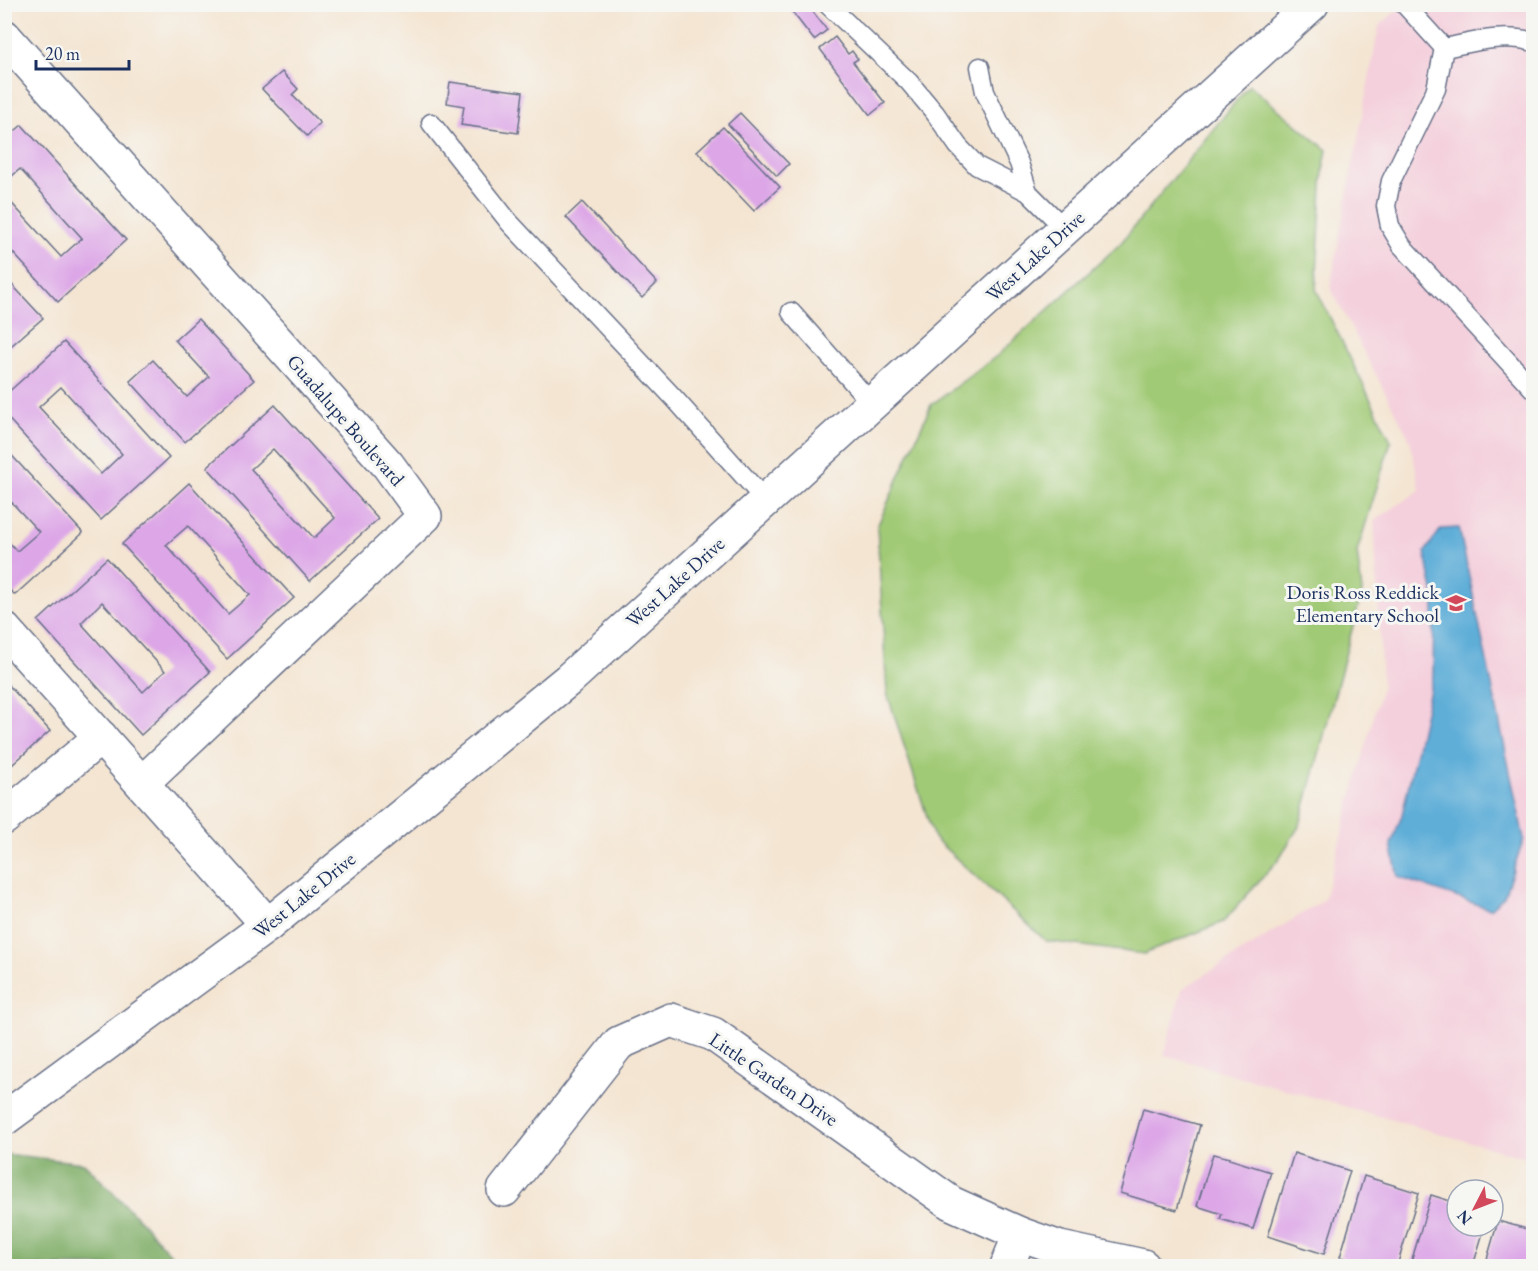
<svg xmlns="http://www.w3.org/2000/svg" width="1538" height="1271" viewBox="0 0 1538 1271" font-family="'EB Garamond',serif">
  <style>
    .built { fill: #f4cfdc }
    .green { fill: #a1ca76; stroke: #5e7c6a; stroke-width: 1.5 }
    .forest { fill: #80ae67; stroke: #4e6e62; stroke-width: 1.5 }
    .water { fill: #5eaed8; stroke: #3c6e9b; stroke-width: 1.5 }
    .building { fill: #dda7e7; fill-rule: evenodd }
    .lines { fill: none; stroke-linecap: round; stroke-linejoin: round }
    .service-casing { stroke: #676f87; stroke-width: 21 }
    .minor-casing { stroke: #676f87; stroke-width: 36 }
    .tertiary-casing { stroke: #676f87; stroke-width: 36 }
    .service { stroke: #fff; stroke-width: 18 }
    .minor { stroke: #fff; stroke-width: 33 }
    .tertiary { stroke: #fff; stroke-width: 33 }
    .labels { text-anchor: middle; stroke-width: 6; stroke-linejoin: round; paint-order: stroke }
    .street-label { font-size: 20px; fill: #1b2f5e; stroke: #f6f6f2 }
    .poi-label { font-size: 20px; fill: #1b2f5e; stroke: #f6f6f2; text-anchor: end }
  </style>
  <rect width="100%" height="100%" fill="#f6f6f2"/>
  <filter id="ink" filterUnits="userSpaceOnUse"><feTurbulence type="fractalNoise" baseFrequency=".0167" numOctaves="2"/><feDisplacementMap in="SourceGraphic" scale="12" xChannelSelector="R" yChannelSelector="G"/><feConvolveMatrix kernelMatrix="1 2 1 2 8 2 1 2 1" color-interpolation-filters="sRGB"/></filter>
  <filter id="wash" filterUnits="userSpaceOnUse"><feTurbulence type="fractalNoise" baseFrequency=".008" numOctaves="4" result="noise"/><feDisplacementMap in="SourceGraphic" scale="24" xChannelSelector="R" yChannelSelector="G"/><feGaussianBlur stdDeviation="1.35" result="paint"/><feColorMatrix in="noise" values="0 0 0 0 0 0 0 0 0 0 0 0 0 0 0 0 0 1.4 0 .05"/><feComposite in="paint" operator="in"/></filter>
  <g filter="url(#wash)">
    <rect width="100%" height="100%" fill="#f4e5d2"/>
    <!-- built -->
    <polygon class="built" points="1403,5 1533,5 1533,1160 1164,1055 1182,989 1324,900 1382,685 1374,521 1420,490 1410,440 1330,287 1379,26"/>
    <!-- green -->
    <polygon class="green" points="1249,85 1327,150 1323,170 1316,289 1391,441 1357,552 1362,592 1300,825 1278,860 1223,922 1144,954 1046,941 934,838 887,693 877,527 931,405 998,355 1120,244"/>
    <!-- forest -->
    <polygon class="forest" points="5,1154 84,1163 143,1223 181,1266 5,1266"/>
    <!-- water -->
    <polygon class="water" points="1459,528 1524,839 1504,896 1490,909 1398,877 1391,844 1402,815 1433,676 1434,595 1425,552 1441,529"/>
    <g id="blocks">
      <!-- building -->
      <g class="building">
        <polygon points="786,4 807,4 827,30 814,40"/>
        <polygon points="835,37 848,54 852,51 858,59 853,62 885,103 870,115 820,49"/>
        <polygon points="282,72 298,89 292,95 320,123 307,136 262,89"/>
        <polygon points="450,82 523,92 518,133 461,125 464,106 447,103"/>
        <polygon points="740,113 789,164 777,176 728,124"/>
        <polygon points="22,125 126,240 58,302 4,243 4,195 61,257 82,238 20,169 4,183 4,140"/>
        <polygon points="723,127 780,187 754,211 697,151"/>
        <polygon points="582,202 657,283 642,298 566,217"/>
        <polygon points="4,276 43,318 4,352"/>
        <polygon points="198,319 254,380 185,442 130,381 153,360 187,397 209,377 175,340"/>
        <path d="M 64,342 L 169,458 L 101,520 L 4,414 L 4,396 ZM 61,387 L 122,454 L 101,474 L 39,407 Z"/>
        <path d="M 275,405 L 378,519 L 310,581 L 207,467 ZM 273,449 L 335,518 L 314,538 L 251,469 Z"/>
        <polygon points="4,447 83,533 15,595 4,584 4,537 17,551 39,532 4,494"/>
        <path d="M 189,483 L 294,598 L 227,659 L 122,544 ZM 188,526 L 250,595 L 228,614 L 166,545 Z"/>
        <path d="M 107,558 L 210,672 L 141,735 L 38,621 ZM 102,602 L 165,671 L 143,692 L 81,623 Z"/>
        <polygon points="4,680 50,731 4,772 4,730 6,728 4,726"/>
        <polygon points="1143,1109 1200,1125 1177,1210 1120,1193"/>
        <polygon points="1294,1153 1350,1171 1324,1254 1268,1236"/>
        <polygon points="1213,1154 1230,1158 1229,1159 1271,1172 1253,1229 1220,1219 1222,1214 1197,1206"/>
        <polygon points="1364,1176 1419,1193 1397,1266 1371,1266 1340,1257"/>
        <polygon points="1431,1195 1457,1203 1457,1226 1485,1226 1473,1266 1410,1266"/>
        <polygon points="1498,1221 1534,1231 1534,1266 1485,1266"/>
      </g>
    </g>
  </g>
  <g filter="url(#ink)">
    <use href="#blocks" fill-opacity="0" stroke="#676f87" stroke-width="1.5"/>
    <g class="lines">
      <!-- service casing -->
      <g class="service-casing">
        <g id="service">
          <polyline points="827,4 909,82 935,113 958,146 977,166 1028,192 1065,229"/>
          <polyline points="1404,4 1444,48"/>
          <path d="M 1534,42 C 1503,33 1474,42 1444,48 L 1436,89 L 1391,181 L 1386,206 L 1390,226 L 1402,246 L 1534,390"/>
          <polyline points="980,67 985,92 1019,163 1028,192"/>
          <polyline points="431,123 509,222 674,398 765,500"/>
          <polyline points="791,312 872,404"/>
        </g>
      </g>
      <!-- minor casing -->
      <g class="minor-casing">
        <g id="minor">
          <polyline points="4,36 388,465 425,516 142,783"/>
          <polyline points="4,629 268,925"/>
          <polyline points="4,818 101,737"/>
          <polyline points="504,1190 619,1043 671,1020 713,1034 951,1203 1020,1234 1060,1248 1143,1266"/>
          <polyline points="1007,1266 1020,1234"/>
        </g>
      </g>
      <!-- tertiary casing -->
      <g class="tertiary-casing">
        <polyline id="tertiary" points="4,1119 268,925 568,680 1312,4"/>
      </g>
      <!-- service -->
      <use href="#service" class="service"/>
      <!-- minor -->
      <use href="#minor" class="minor"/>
      <!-- tertiary -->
      <use href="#tertiary" class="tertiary"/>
    </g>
  </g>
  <!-- icons -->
  <defs>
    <g id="school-bare" transform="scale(1.62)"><path d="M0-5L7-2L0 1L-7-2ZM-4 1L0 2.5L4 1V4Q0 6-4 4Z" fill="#d1495b" stroke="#f6f6f2" stroke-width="2.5" paint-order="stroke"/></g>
  </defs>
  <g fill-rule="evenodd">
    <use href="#school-bare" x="1456" y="603"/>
  </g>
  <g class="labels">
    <!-- street labels -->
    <g class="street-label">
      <text transform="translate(1035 256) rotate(-42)" y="7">West Lake Drive</text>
      <text transform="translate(346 420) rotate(49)" y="7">Guadalupe Boulevard</text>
      <text transform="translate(675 582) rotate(-42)" y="7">West Lake Drive</text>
      <text transform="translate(304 895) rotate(-39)" y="7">West Lake Drive</text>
      <text transform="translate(774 1079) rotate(34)" y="7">Little Garden Drive</text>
    </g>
    <!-- poi labels -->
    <g class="poi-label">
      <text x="1439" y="599">Doris Ross Reddick<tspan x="1439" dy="23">Elementary School</tspan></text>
    </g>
  </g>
  <!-- margin -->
  <rect width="1538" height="1271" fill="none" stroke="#f6f6f2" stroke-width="24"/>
  <!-- north arrow -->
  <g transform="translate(1475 1208) rotate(228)"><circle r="28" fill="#f6f6f2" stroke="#9ea6b7" stroke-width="1.5"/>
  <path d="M0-4.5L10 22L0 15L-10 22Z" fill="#d1495b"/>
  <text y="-9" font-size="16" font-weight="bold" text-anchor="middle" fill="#1b2f5e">N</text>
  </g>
  <!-- scale -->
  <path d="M36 60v9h93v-9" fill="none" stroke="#1b2f5e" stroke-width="3"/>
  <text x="45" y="60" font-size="18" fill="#1b2f5e" stroke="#f6f6f2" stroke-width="4.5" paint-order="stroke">20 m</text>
</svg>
